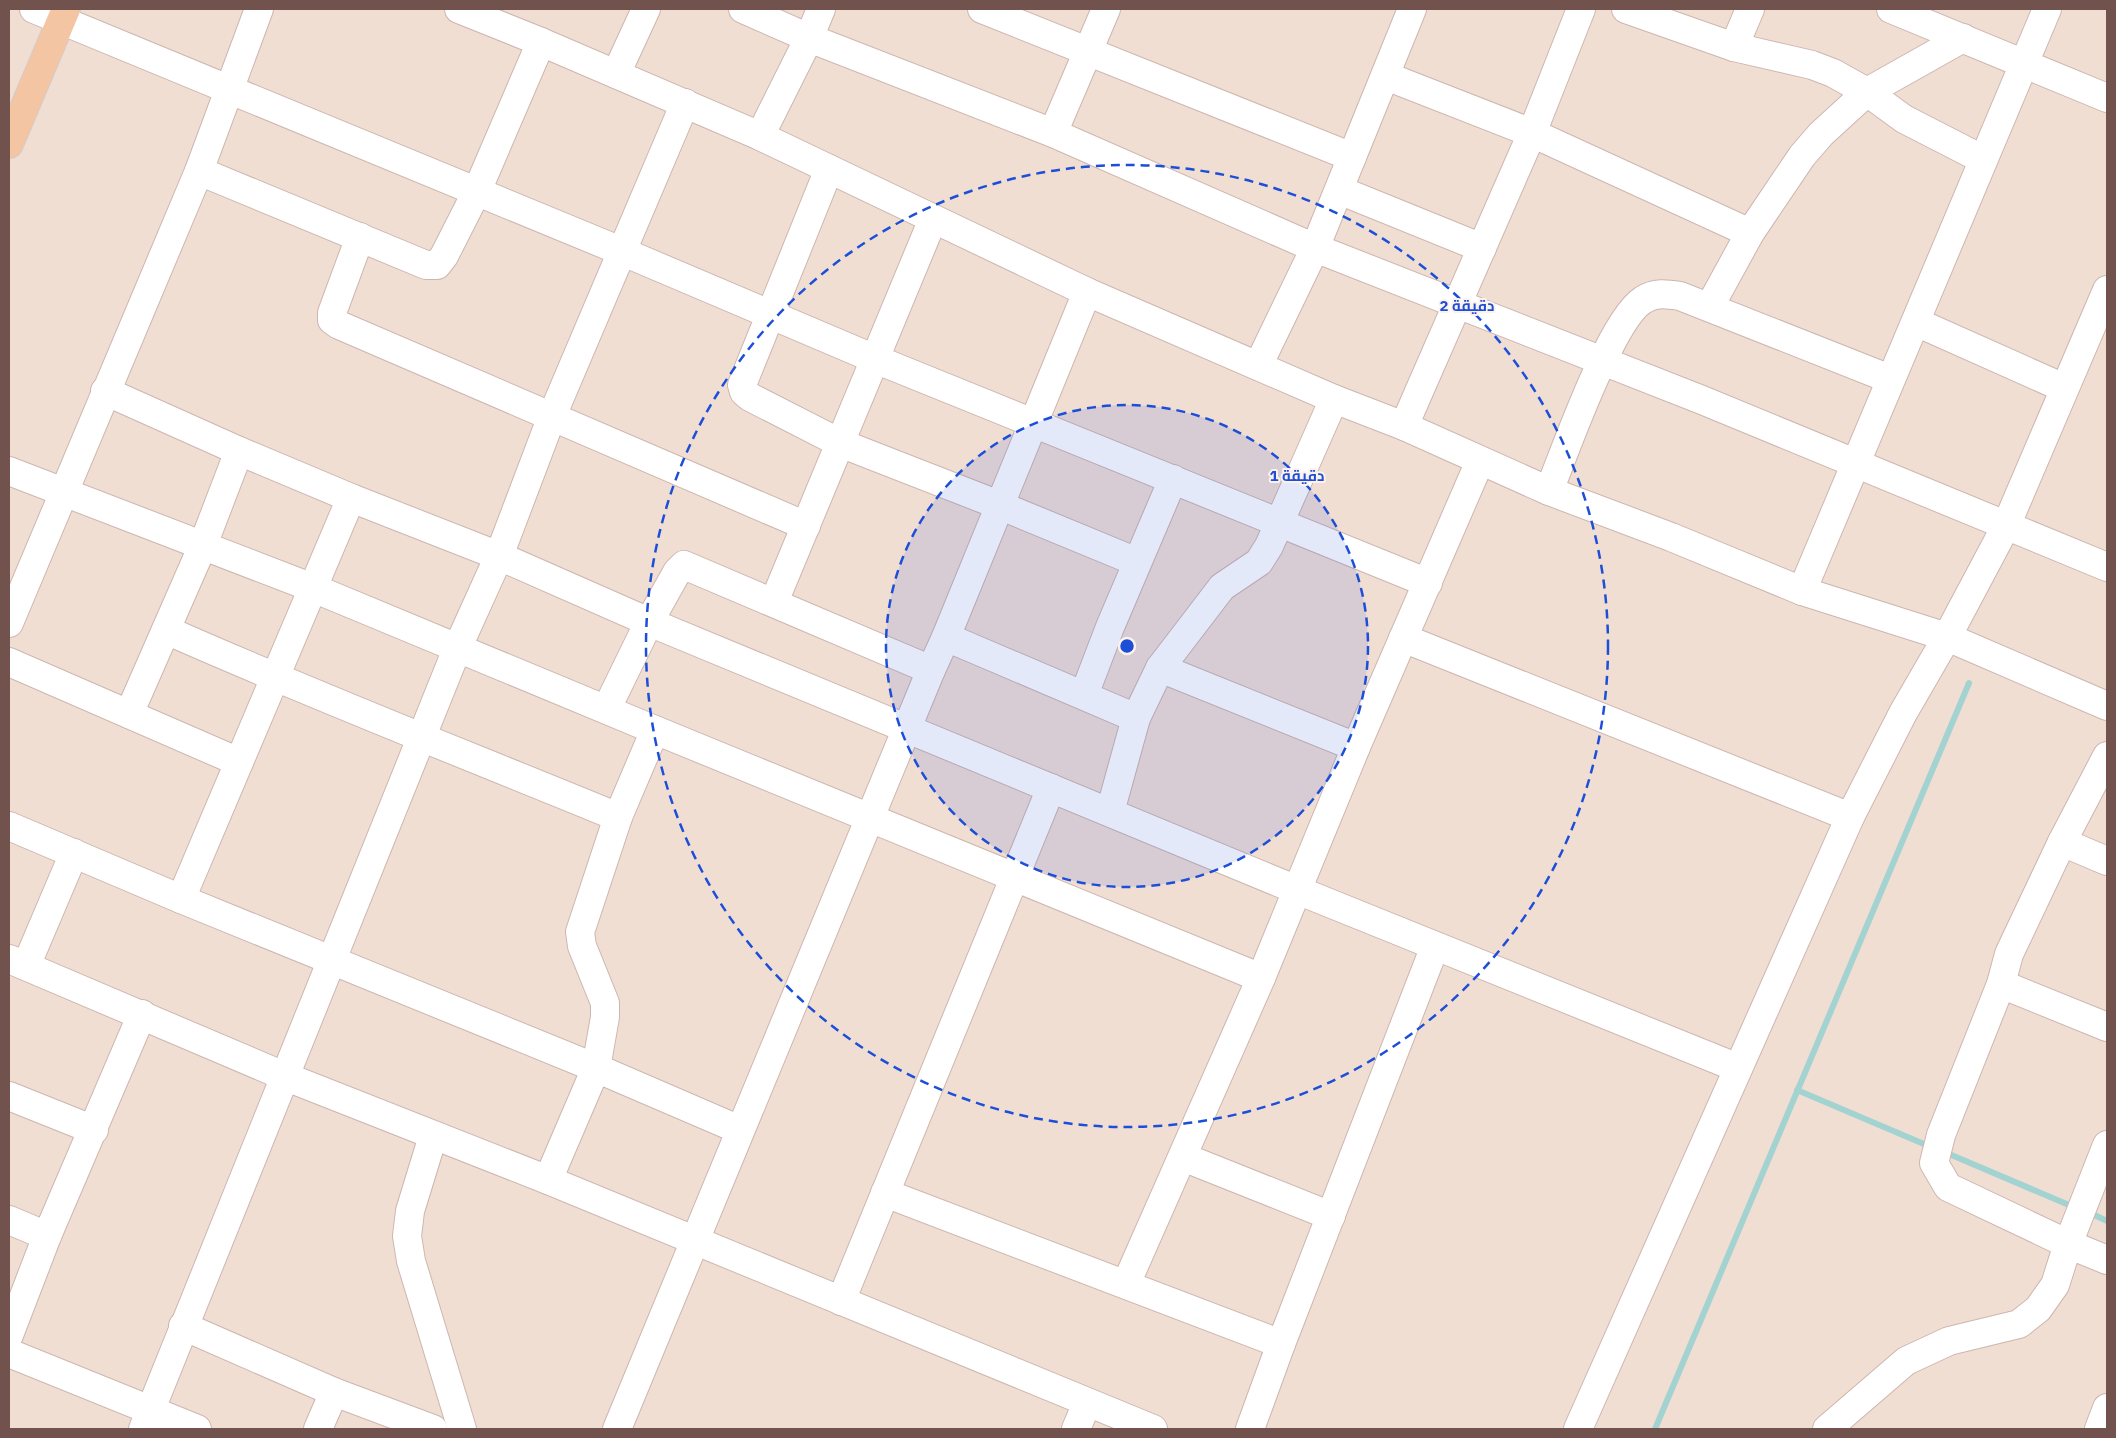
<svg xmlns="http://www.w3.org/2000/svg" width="2116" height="1438" viewBox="0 0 2116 1438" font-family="'IBM Plex Sans',Cairo,sans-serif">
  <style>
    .residential { fill: #f1ded3 }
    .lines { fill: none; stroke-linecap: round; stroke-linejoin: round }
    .stream { stroke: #a2d3d1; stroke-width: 6 }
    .minor-casing { stroke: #cdb6af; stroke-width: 30 }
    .major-casing { stroke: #d4cbc9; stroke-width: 30 }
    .minor { stroke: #fff; stroke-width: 28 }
    .major { stroke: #f4c5a2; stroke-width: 28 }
    .ring { fill: none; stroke: #1d4ed8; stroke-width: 2.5; stroke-dasharray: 9 6 }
    .centre { fill: #1d4ed8; stroke: #fdf2ea; stroke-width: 2.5 }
    .ring-label { font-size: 15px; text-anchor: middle; font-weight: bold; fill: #1d4ed8; stroke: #fdf2ea; stroke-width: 4; stroke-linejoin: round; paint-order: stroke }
  </style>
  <rect width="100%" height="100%" fill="#faede4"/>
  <!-- residential -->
  <rect class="residential" x="9" y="9" width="2098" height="1420"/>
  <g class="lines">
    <!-- stream -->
    <g class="stream">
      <polyline points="1797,1090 1931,1147"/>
      <polyline points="1942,1151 2076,1208"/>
      <polyline points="2088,1212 2107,1221"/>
      <polyline points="1655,1429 1969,683"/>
    </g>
    <!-- minor casing -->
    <g class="minor-casing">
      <g id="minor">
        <polyline points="34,9 621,251 875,359 1428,583"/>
        <polyline points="459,9 541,42 760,136 1087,292 1334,399 1404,426 1549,491 1671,537 1802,591 1947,637 2107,706"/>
        <polyline points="743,9 809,38 1053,133 1315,248 1702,400 2107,567"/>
        <polyline points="982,9 1352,157"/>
        <polyline points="1626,9 1734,47 1812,65 1833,73 1867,92 1904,119 1982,159"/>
        <polyline points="1891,9 2107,98"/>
        <polyline points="1734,47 1750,9"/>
        <polyline points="616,74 646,9"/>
        <polyline points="1386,76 1532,133 1750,233"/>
        <polyline points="1053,133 1106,9"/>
        <polyline points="760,136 809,38 821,9"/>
        <polyline points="829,169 742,385 744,392 750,397 840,443 999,505 1137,562"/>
        <polyline points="199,171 426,265 437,265 444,256 477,191 541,42"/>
        <polyline points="1339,190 1482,248"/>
        <polyline points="360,237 332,313 332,320 339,325 806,526"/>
        <polyline points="1710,306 1750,233 1802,156 1821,134 1867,92 1963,38"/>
        <polyline points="1916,322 2064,388"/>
        <polyline points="1258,366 1315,248 1412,9"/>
        <polyline points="105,391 239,451 351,498 499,556 649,622 1297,890 1738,1068"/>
        <polyline points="1404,426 1532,133 1581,9"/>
        <polyline points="9,471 313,588 655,730 1261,978"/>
        <path d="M 1549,491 C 1565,451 1611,320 1643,300 C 1655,292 1667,294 1680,296 L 1890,379"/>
        <polyline points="1802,591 2047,9"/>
        <polyline points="774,602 933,219"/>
        <polyline points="9,623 199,171 259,9"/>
        <path d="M 166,630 C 315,696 467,755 618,817"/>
        <polyline points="946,637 1136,718"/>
        <polyline points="1403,638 1850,817"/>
        <polyline points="9,662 239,762"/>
        <polyline points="1160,668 1356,747"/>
        <polyline points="1084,695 1110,627 1173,479"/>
        <polyline points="607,708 649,622 677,572 684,565 931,670"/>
        <polyline points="129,714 203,545 239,451"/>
        <polyline points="2107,756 2062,842 2009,954 2001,984 1941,1135 1934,1163 1948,1187 2068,1244 2107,1260"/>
        <polyline points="1110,812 1136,718 1160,668 1222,587 1259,562 1269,546 1334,399"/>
        <polyline points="9,826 181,899 596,1068 740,1130"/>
        <polyline points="2062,842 2107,861"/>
        <polyline points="181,899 351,498"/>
        <polyline points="9,959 284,1076 548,1180 1153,1429"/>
        <polyline points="26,966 74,853"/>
        <polyline points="2001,984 2107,1027"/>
        <polyline points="9,1096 94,1130"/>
        <polyline points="433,1136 410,1211 407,1236 411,1261 462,1429"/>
        <polyline points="1183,1157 1331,1216"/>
        <polyline points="548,1180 596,1068 605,1017 605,1003 582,946 580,932 618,817 655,730"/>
        <polyline points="885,1193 1281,1344"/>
        <polyline points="9,1220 47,1236"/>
        <polyline points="1126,1284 1261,978 1356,747 1480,461"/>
        <polyline points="841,1301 1051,788"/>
        <polyline points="183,1326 334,1392 433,1429"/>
        <polyline points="9,1335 47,1236 142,1014"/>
        <polyline points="9,1353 197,1429"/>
        <polyline points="143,1429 457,649 499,556 552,416 685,103"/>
        <polyline points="318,1429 334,1392"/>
        <polyline points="617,1429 931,670 946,637 1087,292"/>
        <polyline points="1076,1429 1087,1403"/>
        <polyline points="1250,1429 1281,1344 1435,946"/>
        <polyline points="1578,1429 1850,817 1903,713 1947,637 2006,526 2107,290"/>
        <polyline points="1827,1429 1906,1361 1949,1341 2019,1324 2038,1309 2055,1285 2068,1244 2107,1145"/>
        <polyline points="2099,1429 2107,1408"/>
      </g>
    </g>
    <!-- major casing -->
    <g class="major-casing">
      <polyline id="major" points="9,144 66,9"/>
    </g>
    <!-- minor -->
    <use href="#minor" class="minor"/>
    <!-- major -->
    <use href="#major" class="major"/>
  </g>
  <!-- distance rings -->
  <circle cx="1127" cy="646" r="241" fill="#1d4ed8" fill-opacity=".12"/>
  <g class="ring">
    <circle cx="1127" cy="646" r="241"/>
    <circle cx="1127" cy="646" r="481"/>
  </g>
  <circle cx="1127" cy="646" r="8" class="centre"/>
  <g class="ring-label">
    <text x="1467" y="311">2 دقيقة</text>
    <text x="1297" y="481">1 دقيقة</text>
  </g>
  <!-- border -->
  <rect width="2116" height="1438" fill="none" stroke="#71524c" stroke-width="20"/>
</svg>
